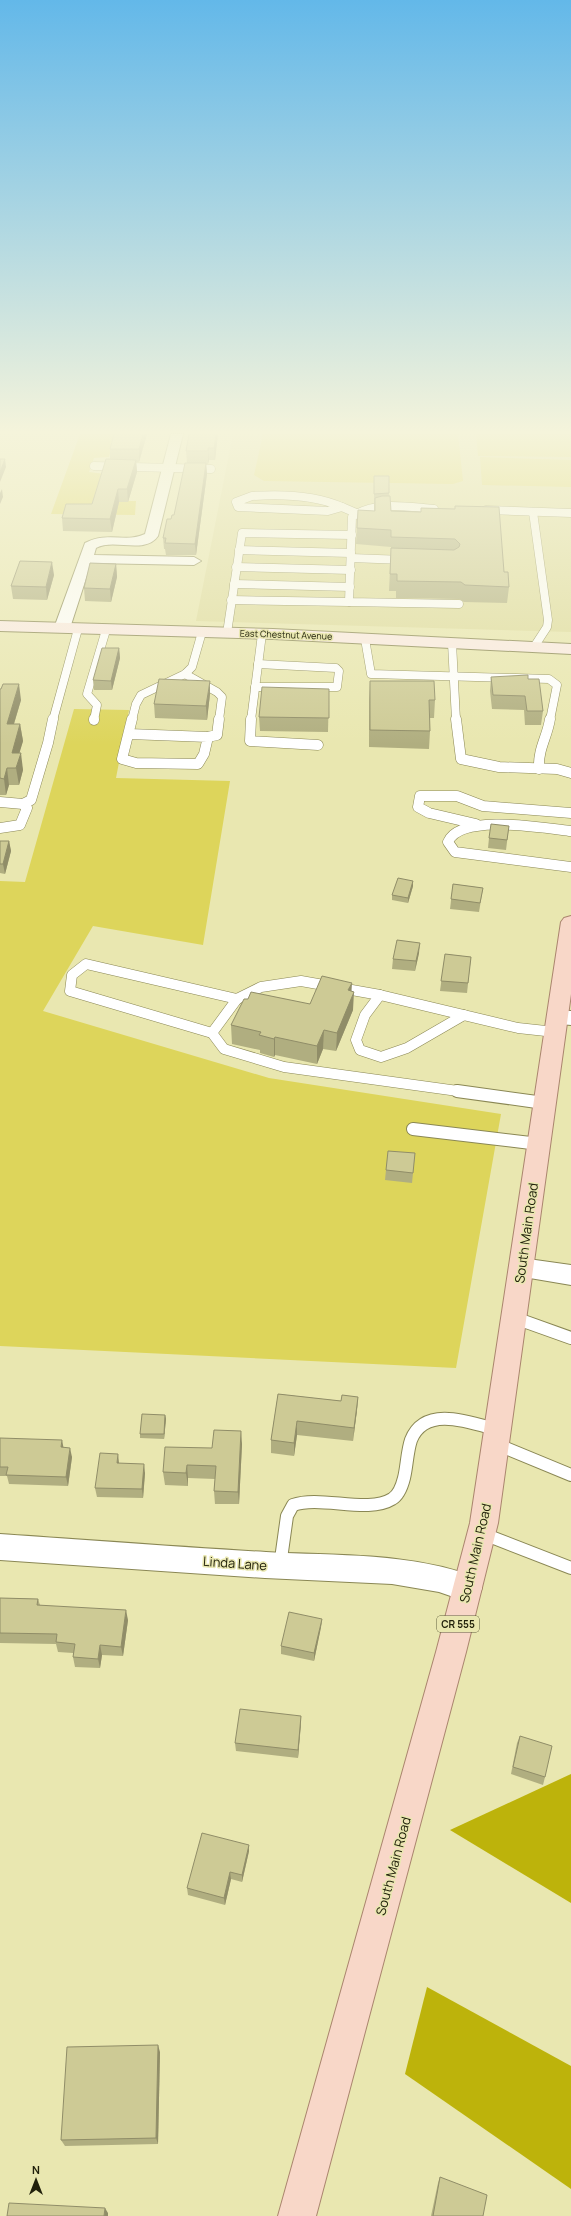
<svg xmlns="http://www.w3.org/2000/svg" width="571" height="2216" viewBox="0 0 571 2216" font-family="Manrope,sans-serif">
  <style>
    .built { fill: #dfdc9e }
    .green { fill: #ddd55b }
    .forest { fill: #bdb30b }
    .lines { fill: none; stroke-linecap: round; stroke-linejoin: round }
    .lane-far2-casing { stroke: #8a8754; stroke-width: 9 }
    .lane-far1-casing { stroke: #8a8754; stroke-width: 11 }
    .lane-casing { stroke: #8a8754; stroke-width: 14 }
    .street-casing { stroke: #8a8754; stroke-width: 2 }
    .secondary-casing { stroke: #8a8754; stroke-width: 2 }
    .primary-casing { stroke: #aa856e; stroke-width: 2 }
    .lane-far2 { stroke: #fff; stroke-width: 8 }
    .lane-far1 { stroke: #fff; stroke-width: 10 }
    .lane { stroke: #fff; stroke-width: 12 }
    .street { fill: #fff; fill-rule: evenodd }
    .secondary { fill: #fbebe4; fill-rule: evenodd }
    .primary { fill: #f8d7c8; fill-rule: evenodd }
    .wall { fill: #b0ae80 }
    .shaded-wall { fill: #908d68 }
    .building { fill: #cdca95; stroke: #908d68 }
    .labels { text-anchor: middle; stroke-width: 3; stroke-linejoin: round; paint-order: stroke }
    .far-street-label { font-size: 9px; fill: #21200b; stroke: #e9e7b0 }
    .shield { fill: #e9e7b0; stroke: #5d5c3c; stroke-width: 1 }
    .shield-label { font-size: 10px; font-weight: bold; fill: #21200b }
    .near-street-label { font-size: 13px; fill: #21200b; stroke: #e9e7b0 }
  </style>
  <rect width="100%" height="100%" fill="#e9e7b0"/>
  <!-- built -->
  <polygon class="built" points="233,434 571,434 571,632 196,621"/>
  <!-- green -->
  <g class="green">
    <polygon points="80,434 116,434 109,457 94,458 89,472 105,474 100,501 136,501 135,515 51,514"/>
    <polygon points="263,434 458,434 463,481 453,484 264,481 254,475"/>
    <polygon points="476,434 571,434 571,457 478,456"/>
    <polygon points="480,457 571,460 571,487 482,485"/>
    <polygon points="74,709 129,710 116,778 230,781 203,945 93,926 43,1011 269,1078 501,1114 456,1368 0,1346 0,881 25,882"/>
  </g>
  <!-- forest -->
  <g class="forest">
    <polygon points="571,1774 571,1903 450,1830"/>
    <polygon points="427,1987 571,2066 571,2189 405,2074"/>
  </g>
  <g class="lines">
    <!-- lane-far2 casing -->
    <g class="lane-far2-casing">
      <g id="lane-far2">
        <polyline points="94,466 211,469"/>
        <path d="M 252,496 C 281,494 315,495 342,507 L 328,511 L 238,507 L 236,502 Z"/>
        <polyline points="342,507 356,513"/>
        <path d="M 434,509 C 408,507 374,500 352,517 L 349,602 L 459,604"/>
        <polyline points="486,510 571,513"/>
        <polyline points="533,512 548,620 547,627 534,647"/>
        <polyline points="239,550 351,553"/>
        <polyline points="351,558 404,560"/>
        <polyline points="236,567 351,570"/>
        <polyline points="234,584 350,587"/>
        <polyline points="231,600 349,602"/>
        <polyline points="227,633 242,533 352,535"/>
        <polyline points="365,639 371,674 549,679 557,685 550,720"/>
        <polyline points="452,643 456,720"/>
        <polyline points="185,674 217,692 222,697 219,720"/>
        <polyline points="255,687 337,687 339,671 336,668 258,664"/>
        <polyline points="53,720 78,629"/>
        <polyline points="94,720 97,705 87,694 106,630"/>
        <polyline points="132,720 136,704 141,695 185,674 192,667 202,632"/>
        <polyline points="251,720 262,634"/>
      </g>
    </g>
    <!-- lane-far1 casing -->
    <g class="lane-far1-casing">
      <g id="lane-far1">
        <polyline points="251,719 250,741 318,745"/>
        <polyline points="456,719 461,759 499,767 557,769 571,773"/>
        <polyline points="94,720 94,719"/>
        <polyline points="129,734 208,737 204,754 198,764 136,763 122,759 132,719"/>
        <polyline points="208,737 217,735 219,719"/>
        <path d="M 539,769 C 538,748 547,738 550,719"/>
        <polyline points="0,802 23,804 31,800 48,743 53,719"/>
        <polyline points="476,824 429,813 418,807 420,796 457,796 483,806 571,813"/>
        <polyline points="0,828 20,825 27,808 23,804"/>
        <path d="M 571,831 C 545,828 460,813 448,842 L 455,852 L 571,867"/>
        <polyline points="380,995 365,1015 356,1040 360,1050 381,1057 407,1048 464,1015"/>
        <polyline points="212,1033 237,999"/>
        <polyline points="465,1092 284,1067 224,1049 212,1033 70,991 72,975 86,964 237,999 261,987 301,981 380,995 518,1028 555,1032"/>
      </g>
    </g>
    <!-- lane casing -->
    <g class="lane-casing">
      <g id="lane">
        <polyline points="457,1091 544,1103"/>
        <polyline points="413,1129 539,1144"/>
        <polyline points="515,1318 571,1338"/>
        <polyline points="496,1444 571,1475"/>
        <polyline points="481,1533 571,1568"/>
        <path d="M 280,1566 L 287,1516 L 293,1505 C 320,1495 368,1514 392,1499 C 399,1495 402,1486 404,1478 C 407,1466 407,1452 411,1440 C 425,1404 472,1423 498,1430"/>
      </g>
    </g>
    <!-- street casing -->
    <g class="street-casing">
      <g id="street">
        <path d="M 171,434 L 183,434 L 158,536 C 145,555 114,538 96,548 L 94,555 L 194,557 L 201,561 L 194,565 L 91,563 L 70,628 L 67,631 L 57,631 L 54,628 L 85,543 C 107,531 127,543 145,534 Z"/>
        <polygon points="557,1011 571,1011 571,1025 550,1023 547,1018 550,1013"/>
        <polygon points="521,1258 571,1265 571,1285 512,1275 509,1268 512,1261"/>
        <path d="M 0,1534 C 89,1540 177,1547 266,1552 C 337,1556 411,1552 478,1578 L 482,1588 L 478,1598 L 468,1602 L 439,1592 L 392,1584 L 265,1578 L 0,1560 Z"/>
      </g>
    </g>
    <!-- secondary casing -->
    <g class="secondary-casing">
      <polygon id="secondary" points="0,621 273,629 571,644 571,654 273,639 0,631"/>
    </g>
    <!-- primary casing -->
    <g class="primary-casing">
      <polygon id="primary" points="571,916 571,994 498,1523 466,1652 316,2216 278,2216 436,1652 470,1523 561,922 564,918"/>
    </g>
    <!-- lane-far2 -->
    <use href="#lane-far2" class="lane-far2"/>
    <!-- lane-far1 -->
    <use href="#lane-far1" class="lane-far1"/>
    <!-- lane -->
    <use href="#lane" class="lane"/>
    <!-- street -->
    <use href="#street" class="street"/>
    <!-- secondary -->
    <use href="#secondary" class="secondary"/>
    <!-- primary -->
    <use href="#primary" class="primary"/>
  </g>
  <!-- wall -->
  <g class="wall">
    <polygon points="147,434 139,462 136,462 137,472 128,502 119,502 112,532 63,531 62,518 92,504 110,459 110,449"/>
    <polygon points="189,434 218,434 215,460 209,460 208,464 206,464 207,474 196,555 166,555 165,549 164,549 163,538 171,519 174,515 187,463 186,451"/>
    <polygon points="374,476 389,493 391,511 421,512 421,508 455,509 455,506 504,572 509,587 507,603 464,602 459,599 396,598 396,591 389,591 391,547 356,544 358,510 374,511"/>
    <polygon points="116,564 117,577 111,602 85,601 84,588"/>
    <polygon points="54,575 47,600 13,599 11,586"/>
    <polygon points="119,648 120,658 112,690 94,690 93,680"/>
    <polygon points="491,677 528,679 543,711 541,725 525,725 524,710 492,709 490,691"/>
    <polygon points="370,681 435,700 434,718 429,718 430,731 429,749 369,747 369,699"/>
    <polygon points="0,689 21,700 14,724 20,724 23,741 19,753 23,770 19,785 9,785 6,795 0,795"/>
    <polygon points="329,689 328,732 260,731 259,717"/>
    <polygon points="210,694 207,720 155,718 154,704"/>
    <polygon points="509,826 506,850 488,848 489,838"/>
    <polygon points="0,841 9,841 11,851 5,874 0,873"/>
    <polygon points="413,881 413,886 408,903 392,900 392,895"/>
    <polygon points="453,884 483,888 479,912 450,909"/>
    <polygon points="419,953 415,971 392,969 393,959"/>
    <polygon points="445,954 471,957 467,993 440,991"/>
    <polygon points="351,991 353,1010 336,1051 323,1049 317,1064 275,1055 274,1057 260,1053 260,1050 232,1044 231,1025 248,999 310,1004"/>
    <polygon points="415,1153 412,1183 385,1180 386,1170"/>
    <polygon points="278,1394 341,1401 358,1397 357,1410 353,1441 297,1435 294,1456 271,1453 271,1440"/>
    <polygon points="165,1415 166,1419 164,1439 140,1438 140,1434"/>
    <polygon points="0,1438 63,1447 72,1457 68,1486 9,1484 7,1476 0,1476"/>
    <polygon points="242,1444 239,1504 215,1504 214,1491 215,1479 188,1478 188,1486 165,1485 163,1472 212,1448"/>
    <polygon points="119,1464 145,1473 143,1498 97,1497 95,1488"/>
    <polygon points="0,1598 38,1599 40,1605 128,1620 123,1656 102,1655 100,1668 75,1667 73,1657 73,1653 58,1652 56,1644 0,1643"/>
    <polygon points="322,1619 321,1627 314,1661 281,1654 281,1646"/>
    <polygon points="301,1716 298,1758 236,1751 235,1743"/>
    <polygon points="520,1736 545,1777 543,1785 511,1774 517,1743"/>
    <polygon points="249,1845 249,1851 242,1882 231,1879 225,1905 188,1895 187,1888"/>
    <polygon points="160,2052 158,2144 65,2146 61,2140"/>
    <polygon points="440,2177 483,2216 431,2216 438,2183"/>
  </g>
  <!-- shaded-wall -->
  <g class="shaded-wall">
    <polygon points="143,434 147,434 139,462 139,449"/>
    <polygon points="216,434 218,434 215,460 214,448"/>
    <polygon points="208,448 209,460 208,464"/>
    <polygon points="5,459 6,467 0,482 0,472"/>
    <polygon points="136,460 137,472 128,502 127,489"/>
    <polygon points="206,463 207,474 196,555 195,544"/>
    <polygon points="2,489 3,497 0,504 0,493"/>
    <polygon points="118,489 119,502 112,532 110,519"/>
    <polygon points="52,562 54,575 47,600 46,587"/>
    <polygon points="116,564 117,577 111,602 110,589"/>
    <polygon points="119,648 120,658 112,690 111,681"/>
    <polygon points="210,681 210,694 207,720 206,706"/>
    <polygon points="19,684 21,700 9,740 7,724"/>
    <polygon points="20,724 23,741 15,768 12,753"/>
    <polygon points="21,753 23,770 19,785 16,768"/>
    <polygon points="7,768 9,785 6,795 4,779"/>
    <polygon points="9,841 11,851 5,874 3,864"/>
    <polygon points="413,881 413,886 408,903 408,898"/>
    <polygon points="420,943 419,953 415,971 416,961"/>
    <polygon points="352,983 351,999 354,992 353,1010 336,1051 337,1033 348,990"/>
    <polygon points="324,1030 323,1049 317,1064 317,1046"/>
    <polygon points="275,1037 275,1055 274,1057 274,1039"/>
    <polygon points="358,1397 357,1410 353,1441 354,1428"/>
    <polygon points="165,1415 166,1419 164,1439 164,1434"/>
    <polygon points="297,1421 297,1435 294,1456 294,1443"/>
    <polygon points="241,1431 242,1444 239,1504 238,1492"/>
    <polygon points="62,1440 64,1450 61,1447"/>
    <polygon points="70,1448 72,1457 68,1486 66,1477"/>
    <polygon points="118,1454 119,1463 118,1472 117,1463"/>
    <polygon points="144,1464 145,1473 143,1498 142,1489"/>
    <polygon points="187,1465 188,1478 188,1486 186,1473"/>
    <polygon points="126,1610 128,1620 123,1656 121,1647"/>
    <polygon points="322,1619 321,1627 314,1661 314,1653"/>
    <polygon points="100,1645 102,1655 100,1668 98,1659"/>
    <polygon points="301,1716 301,1724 298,1758 298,1750"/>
    <polygon points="249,1845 249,1851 242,1882 242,1875"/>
    <polygon points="230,1872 231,1879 225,1905 224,1898"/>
    <polygon points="158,2045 160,2052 158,2144 156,2138"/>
    <polygon points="105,2208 108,2213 108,2216 104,2216"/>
  </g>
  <!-- building -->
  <g class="building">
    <polygon points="114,434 143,434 139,449 110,449"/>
    <polygon points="189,434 216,434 214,448 208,448 208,451 186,451"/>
    <polygon points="0,459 5,459 0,472"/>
    <polygon points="106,459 136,460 127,489 118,489 110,519 62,518 66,504 92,504"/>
    <polygon points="185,463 206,463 195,544 165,543 166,538 163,538 167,519 171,519 172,515 174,515"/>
    <polygon points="374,476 389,476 389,493 374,494"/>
    <polygon points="382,496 390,496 391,511 421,512 421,508 455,509 455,506 499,507 504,572 508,572 509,587 465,585 461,582 397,581 397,574 390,574 391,548 454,550 459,547 460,544 455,539 391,537 391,530 357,528 358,510 375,511 375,498"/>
    <polygon points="20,561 52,562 46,587 11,586"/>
    <polygon points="90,563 116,564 110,589 84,588"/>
    <polygon points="102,648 119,648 111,681 93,680"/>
    <polygon points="528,675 528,679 539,679 543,711 527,711 525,696 493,695 491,677"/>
    <polygon points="159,679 210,681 206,706 154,704"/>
    <polygon points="370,681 434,681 435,700 429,700 430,731 370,730"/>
    <polygon points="3,684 19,684 7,724 20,724 12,753 21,753 16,768 7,768 4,779 0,778 0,689 1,689"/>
    <polygon points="262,687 329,689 329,718 259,717"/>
    <polygon points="491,824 509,826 507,840 489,838"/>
    <polygon points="0,841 9,841 3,864 0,864"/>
    <polygon points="398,878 413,881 408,898 392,895"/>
    <polygon points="453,884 483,888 480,903 451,899"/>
    <polygon points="397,940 420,943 416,961 393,959"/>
    <polygon points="445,954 471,957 468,983 441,981"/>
    <polygon points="322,976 352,983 348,990 354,992 337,1033 324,1030 317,1046 275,1037 274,1039 259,1035 261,1032 231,1025 244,999 248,999 251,992 310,1004"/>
    <polygon points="388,1151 415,1153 413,1173 386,1170"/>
    <polygon points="278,1394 341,1401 342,1395 358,1397 354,1428 297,1421 294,1443 271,1440"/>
    <polygon points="142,1414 165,1415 164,1434 140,1434"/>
    <polygon points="214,1430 241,1431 238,1492 214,1491 216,1466 187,1465 186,1473 163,1472 165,1447 212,1448"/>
    <polygon points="0,1438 62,1440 61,1447 70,1448 66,1477 6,1475 8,1467 0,1467"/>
    <polygon points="100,1453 118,1454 117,1463 144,1464 142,1489 95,1488"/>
    <polygon points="0,1598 38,1599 37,1605 126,1610 121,1647 100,1645 98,1659 73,1657 75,1644 56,1642 57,1634 0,1633"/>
    <polygon points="289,1612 322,1619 314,1653 281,1646"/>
    <polygon points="240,1709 301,1716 298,1750 235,1743"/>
    <polygon points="520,1736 552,1746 545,1777 513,1767"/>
    <polygon points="202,1833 249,1845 242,1875 230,1872 224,1898 187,1888"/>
    <polygon points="158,2045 156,2138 61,2140 67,2047"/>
    <polygon points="440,2177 487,2195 483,2216 433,2216"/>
    <polygon points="9,2203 105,2208 104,2216 7,2216"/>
  </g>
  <!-- sky -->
  <linearGradient id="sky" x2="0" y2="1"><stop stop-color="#63b8e9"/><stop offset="0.58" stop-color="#f5f4db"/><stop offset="1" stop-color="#f5f4db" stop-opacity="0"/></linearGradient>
  <rect width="571" height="745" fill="url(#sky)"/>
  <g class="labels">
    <!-- far-street labels -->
    <g class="far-street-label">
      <text transform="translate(286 635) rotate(2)" y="3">East Chestnut Avenue</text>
    </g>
    <!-- shield labels -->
    <rect class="shield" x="437" y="1616" width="42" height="16" rx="3"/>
    <g class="shield-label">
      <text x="458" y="1628">CR 555</text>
    </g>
    <!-- near-street labels -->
    <g class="near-street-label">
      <text transform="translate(526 1233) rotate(-82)" y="5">South Main Road</text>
      <text transform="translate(475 1553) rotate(-77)" y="5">South Main Road</text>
      <text transform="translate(235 1563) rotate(4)" y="5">Linda Lane</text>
      <text transform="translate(393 1866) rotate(-75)" y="5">South Main Road</text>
    </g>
  </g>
  <!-- north arrow -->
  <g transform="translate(36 2180)" stroke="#e9e7b0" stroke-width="3" paint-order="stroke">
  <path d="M0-3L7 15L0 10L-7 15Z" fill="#21200b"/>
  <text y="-6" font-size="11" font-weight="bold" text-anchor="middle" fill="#21200b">N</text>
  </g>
</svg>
